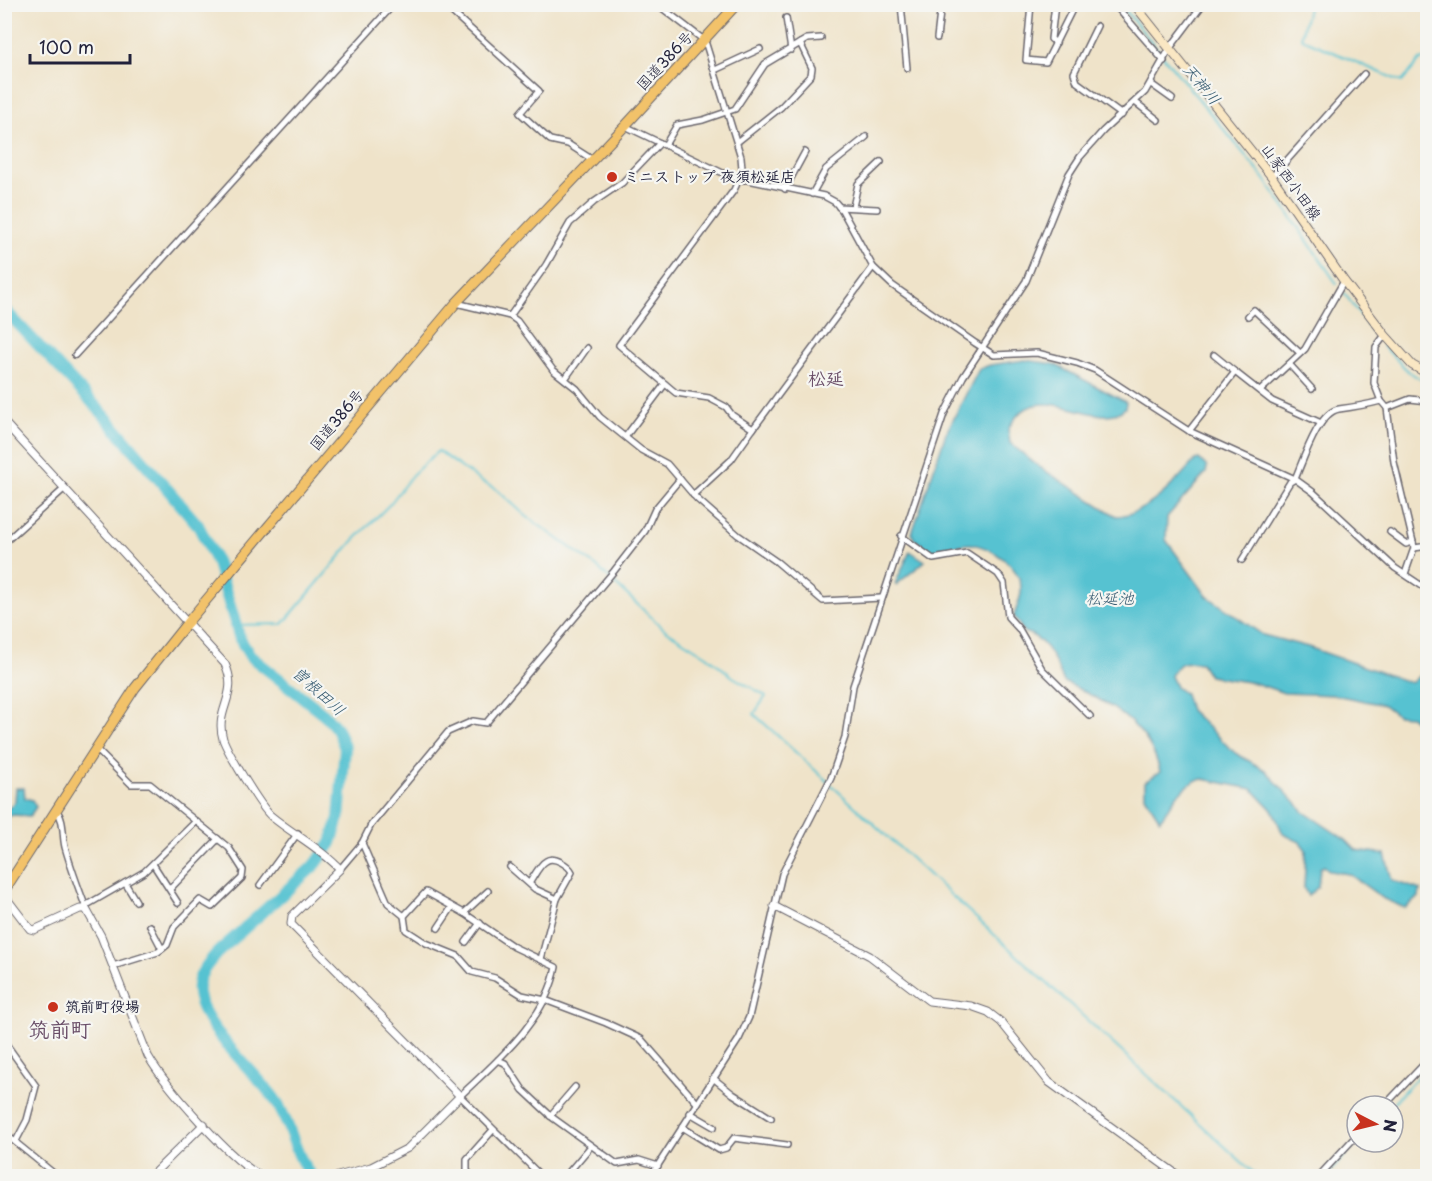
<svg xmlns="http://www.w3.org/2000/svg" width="1432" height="1181" viewBox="0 0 1432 1181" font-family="'Playpen Sans','Klee One',sans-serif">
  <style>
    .water { fill: #57c2d1; stroke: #3c7286; stroke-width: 1.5 }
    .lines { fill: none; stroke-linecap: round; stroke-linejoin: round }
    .stream { stroke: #57c2d1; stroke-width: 2 }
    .river { stroke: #57c2d1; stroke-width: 12 }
    .minor-casing { stroke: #6a666d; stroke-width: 8 }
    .tertiary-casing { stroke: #6a666d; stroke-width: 9 }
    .secondary-casing { stroke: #6a666d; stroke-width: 10 }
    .trunk-casing { stroke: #6a666d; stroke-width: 11 }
    .minor { stroke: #fff; stroke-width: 5 }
    .tertiary { stroke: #fff; stroke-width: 7 }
    .secondary { stroke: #fae7c3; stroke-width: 8 }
    .trunk { stroke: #f2c26a; stroke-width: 9 }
    .poi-dot { fill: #c8321e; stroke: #f6f6f2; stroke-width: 2 }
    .labels { text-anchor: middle; stroke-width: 4.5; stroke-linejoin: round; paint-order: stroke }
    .street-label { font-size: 15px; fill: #22223b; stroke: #f6f6f2 }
    .poi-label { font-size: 15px; font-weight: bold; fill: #22223b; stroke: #f6f6f2; text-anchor: start }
    .water-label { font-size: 16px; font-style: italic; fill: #355a70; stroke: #f6f6f2 }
    .quarter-label { font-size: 18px; font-weight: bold; fill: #6a4e68; stroke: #f6f6f2 }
    .district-label { font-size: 21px; font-weight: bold; fill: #6a4e68; stroke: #f6f6f2 }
  </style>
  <rect width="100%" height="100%" fill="#f6f6f2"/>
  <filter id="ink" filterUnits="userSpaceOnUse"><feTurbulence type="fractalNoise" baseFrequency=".0167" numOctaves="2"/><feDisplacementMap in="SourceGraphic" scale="12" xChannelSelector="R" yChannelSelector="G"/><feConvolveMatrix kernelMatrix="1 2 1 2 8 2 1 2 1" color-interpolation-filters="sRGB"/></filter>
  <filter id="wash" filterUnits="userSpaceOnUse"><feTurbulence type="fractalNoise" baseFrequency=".008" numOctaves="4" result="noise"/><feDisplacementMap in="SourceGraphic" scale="24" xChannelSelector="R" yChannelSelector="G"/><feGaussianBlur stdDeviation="1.35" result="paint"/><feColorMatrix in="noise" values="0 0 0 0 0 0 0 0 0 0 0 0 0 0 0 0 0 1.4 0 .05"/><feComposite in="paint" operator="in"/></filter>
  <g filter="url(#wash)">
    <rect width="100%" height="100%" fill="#efe3c9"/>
    <!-- water -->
    <g class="water">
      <path d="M 1025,360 L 1054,364 L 1126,402 L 1125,408 C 1097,435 1035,371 1008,430 L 1010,443 L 1039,467 L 1116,516 C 1147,515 1175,483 1195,460 L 1199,459 L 1207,467 L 1206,473 L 1167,517 L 1166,540 L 1207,596 L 1263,635 L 1308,647 L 1411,683 L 1427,669 L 1427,735 L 1411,716 L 1397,715 L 1384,705 L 1335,695 L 1284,693 L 1255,683 L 1209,676 L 1201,663 C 1186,661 1178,661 1171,676 L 1176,687 L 1185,694 L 1190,710 L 1235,753 L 1265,770 L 1304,812 L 1346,840 L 1356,850 L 1385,854 L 1392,880 C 1401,885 1410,885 1420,890 L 1419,897 L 1405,908 L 1384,899 L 1349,874 L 1330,871 L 1324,866 L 1320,868 L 1318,887 L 1308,896 L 1304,888 L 1306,850 L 1300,842 L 1283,834 L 1273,811 L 1252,789 L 1203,779 L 1194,781 L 1178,794 L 1160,820 L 1145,796 L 1145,782 L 1160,772 C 1150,724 1106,701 1064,682 C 1055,662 1047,638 1024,632 L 1014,616 C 1016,608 1022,597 1021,589 C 1021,566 991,547 971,544 C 958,543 946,551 934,553 L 914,539 L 912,533 L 946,433 L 979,369 L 990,365 Z"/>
      <polygon points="910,551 925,561 896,585 895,584"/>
      <polygon points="16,788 24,788 25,798 32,800 36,807 30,816 12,815 5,818 5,811 15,802"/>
    </g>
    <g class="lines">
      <!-- stream -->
      <g class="stream">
        <polyline points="1120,4 1264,178 1337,284"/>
        <polyline points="1309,4 1301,37 1303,39 1402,82 1420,60 1428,58"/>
        <polyline points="1344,293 1377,337"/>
        <polyline points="1383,346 1410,373 1428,383"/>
        <polyline points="235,625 283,624 354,540 390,504 412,475 438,451 482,482 496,489 526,516 596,566 664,629 707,656 733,677 766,696 754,714 1257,1176"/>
        <polyline points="1390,1106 1428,1066"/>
        <polyline points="1326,1176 1357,1142"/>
      </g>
      <!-- river -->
      <path class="river" d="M 4,309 L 104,415 L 198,525 L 217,563 L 240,639 L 250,656 L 324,714 L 337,729 L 345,748 L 339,818 L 331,843 L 316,864 L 216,954 C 208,964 200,972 198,985 C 193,1020 255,1071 274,1098 C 290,1121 294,1154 311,1176"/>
    </g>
  </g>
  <g filter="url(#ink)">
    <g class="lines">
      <!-- minor casing -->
      <g class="minor-casing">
        <g id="minor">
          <polyline points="443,4 539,91 520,113 550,140 568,144 593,160"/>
          <polyline points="657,4 705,41 741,157 743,180"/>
          <polyline points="901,4 907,68"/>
          <polyline points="964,4 967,4"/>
          <polyline points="1031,4 1026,60 1046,62 1075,4"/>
          <polyline points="1055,4 1051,39 1056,43"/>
          <polyline points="1114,4 1164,61"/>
          <polyline points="786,18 791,50"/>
          <polyline points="1097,26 1074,73 1077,82 1122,115"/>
          <polyline points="937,38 941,4"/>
          <polyline points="715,70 760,49"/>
          <polyline points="1151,84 1172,99"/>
          <polyline points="1135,102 1158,120"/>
          <polyline points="625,126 729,176 824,196 835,202 842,210 873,267 892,285 975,343 994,355 1037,353 1077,363 1095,370 1189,431 1295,479 1313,492 1395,568 1428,590"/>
          <polyline points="737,142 781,107 811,75 812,68 800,43"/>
          <polyline points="665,145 677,125 703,120 735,109 765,64 807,39 821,38"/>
          <polyline points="1272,177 1364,74"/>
          <polyline points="739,179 734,190 619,345 676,393 709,398 726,407 732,415 753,429 873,267"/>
          <polyline points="785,189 805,152"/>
          <polyline points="812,194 826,169 866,137"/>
          <polyline points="839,207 877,209"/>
          <polyline points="853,207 858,184 881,162"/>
          <polyline points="456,303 510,316 517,321 553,370 577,389 600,417 641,450 667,464 697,499 738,535 777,562 823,601 881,598"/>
          <polyline points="510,316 546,265 570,223 594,202 622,183 660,143"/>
          <polyline points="1248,316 1254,310 1300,353"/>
          <polyline points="1385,335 1376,347 1374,383 1381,401 1387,408 1394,462 1413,542 1414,548 1405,574"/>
          <polyline points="75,355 394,4"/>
          <polyline points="1214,355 1235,372"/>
          <polyline points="1289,364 1312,389"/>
          <polyline points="565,379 587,348"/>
          <polyline points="1260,391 1305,349 1344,281"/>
          <polyline points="1387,408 1410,399 1428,401"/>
          <polyline points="1189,431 1235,372 1272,401 1321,423"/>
          <polyline points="626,436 665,384"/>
          <polyline points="693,495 731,460 753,429"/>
          <polyline points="1390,532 1406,544 1413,542"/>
          <polyline points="901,536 933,559 967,553 998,574 1004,583 1008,617 1019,629 1042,669 1090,716"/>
          <polyline points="4,543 65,488"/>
          <polyline points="1414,548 1428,546"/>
          <path d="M 1242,560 L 1290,482 L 1295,479 C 1303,461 1318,412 1339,409 C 1354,407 1366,405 1381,401"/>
          <polyline points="95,748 131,784 150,784 229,848 243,870 242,878 212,907 200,900 174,927 167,945 158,952 113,966"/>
          <path d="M 56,810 C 65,820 62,835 65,847 C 71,868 78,887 86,908"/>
          <path d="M 362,843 L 388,903 L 404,916 L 426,892 L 464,913 L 514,947 L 556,967 C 546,1020 498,1060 460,1096 L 541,1176"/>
          <polyline points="153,864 178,903"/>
          <polyline points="510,867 535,889 557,899"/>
          <polyline points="340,869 362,843 371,825 448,732 473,721 486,723 614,571 645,531 655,509 680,479"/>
          <path d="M 530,882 C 534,876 540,864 546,861 C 554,855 569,866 572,872 L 557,899 L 541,959"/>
          <polyline points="125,883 136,901"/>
          <polyline points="260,885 298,833"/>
          <polyline points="170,889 218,839"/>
          <polyline points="85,906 144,872 195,822"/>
          <polyline points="464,913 488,891"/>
          <polyline points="404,916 406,930 426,943 458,956 472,972 495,978 522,995 545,1000 606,1023 641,1039 697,1103"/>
          <polyline points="150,926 162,949"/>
          <polyline points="438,928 452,907"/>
          <polyline points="466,942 480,923"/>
          <polyline points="4,1041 36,1086 27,1120 16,1141"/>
          <polyline points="498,1060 505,1063 523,1090 553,1118 617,1164 639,1160 658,1166"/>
          <polyline points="713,1078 733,1094 771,1118"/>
          <polyline points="1384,1106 1428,1060"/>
          <polyline points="690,1113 714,1127"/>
          <polyline points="550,1116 575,1087"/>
          <polyline points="682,1127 719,1150 726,1148 734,1138 787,1145"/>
          <polyline points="4,1133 57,1176"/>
          <polyline points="568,1173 591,1146"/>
          <polyline points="472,1176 467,1171 467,1159 493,1130"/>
          <polyline points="651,1176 739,1039 749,1017 782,874 831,778 845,737 853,686 944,414 963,377 1026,281 1069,174 1080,157 1103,131 1145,92 1170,48 1203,4"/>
          <polyline points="1319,1176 1357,1135"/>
        </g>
      </g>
      <!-- tertiary casing -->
      <g class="tertiary-casing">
        <g id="tertiary">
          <path d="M 4,422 L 225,664 C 240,696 214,709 223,739 C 228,753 260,806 271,816 C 294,835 318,846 340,869 L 292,916 L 291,924 L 460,1096 L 408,1148 L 371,1167 L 338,1176"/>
          <path d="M 4,895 L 30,929 L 34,930 L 80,909 L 86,909 L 101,936 L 148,1056 C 164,1084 234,1165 262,1176"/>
          <polyline points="774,906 870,956 929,1001 971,1006 988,1012 1001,1022 1049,1082 1179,1176"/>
          <polyline points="151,1176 204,1124"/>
        </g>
      </g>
      <!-- secondary casing -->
      <g class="secondary-casing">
        <polyline id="secondary" points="1134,4 1272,177 1344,281 1385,335 1412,365 1428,374"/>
      </g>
      <!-- trunk casing -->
      <g class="trunk-casing">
        <polyline id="trunk" points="4,891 135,688 187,623 456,303 625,126 737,4"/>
      </g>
      <!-- minor -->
      <use href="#minor" class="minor"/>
      <!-- tertiary -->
      <use href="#tertiary" class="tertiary"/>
      <!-- secondary -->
      <use href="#secondary" class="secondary"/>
      <!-- trunk -->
      <use href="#trunk" class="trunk"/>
    </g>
  </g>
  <!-- markers -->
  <g class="poi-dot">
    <circle cx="612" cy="177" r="6"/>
    <circle cx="53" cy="1007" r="6"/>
  </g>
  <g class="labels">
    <!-- street labels -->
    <g class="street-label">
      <text transform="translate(665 61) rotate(-47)" y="5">国道386号</text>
      <text transform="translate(1291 182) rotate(54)" y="5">山家西小田線</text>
      <text transform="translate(337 420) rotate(-50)" y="5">国道386号</text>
    </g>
    <!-- poi labels -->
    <g class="poi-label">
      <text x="624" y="182">ミニストップ 夜須松延店</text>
      <text x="65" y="1012">筑前町役場</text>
    </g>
    <!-- water labels -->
    <g class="water-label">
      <text transform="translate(1202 84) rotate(50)" y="6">天神川</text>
      <text x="1110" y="604">松延池</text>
      <text transform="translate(319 691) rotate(42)" y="6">曽根田川</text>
    </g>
    <!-- quarter labels -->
    <g class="quarter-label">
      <text x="826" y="385">松延</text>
    </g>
    <!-- district labels -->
    <g class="district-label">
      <text x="60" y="1037">筑前町</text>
    </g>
  </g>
  <!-- margin -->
  <rect width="1432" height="1181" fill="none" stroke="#f6f6f2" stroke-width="24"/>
  <!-- north arrow -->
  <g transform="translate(1375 1124) rotate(97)"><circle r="28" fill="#f6f6f2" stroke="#a1a1a9" stroke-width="1.5"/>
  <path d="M0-4.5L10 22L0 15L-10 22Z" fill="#c8321e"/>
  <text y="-9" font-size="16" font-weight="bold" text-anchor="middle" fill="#22223b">N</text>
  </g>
  <!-- scale -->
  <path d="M30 54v9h100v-9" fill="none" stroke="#22223b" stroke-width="3"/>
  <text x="39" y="54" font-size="18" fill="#22223b" stroke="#f6f6f2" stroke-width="4.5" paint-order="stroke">100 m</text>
</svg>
